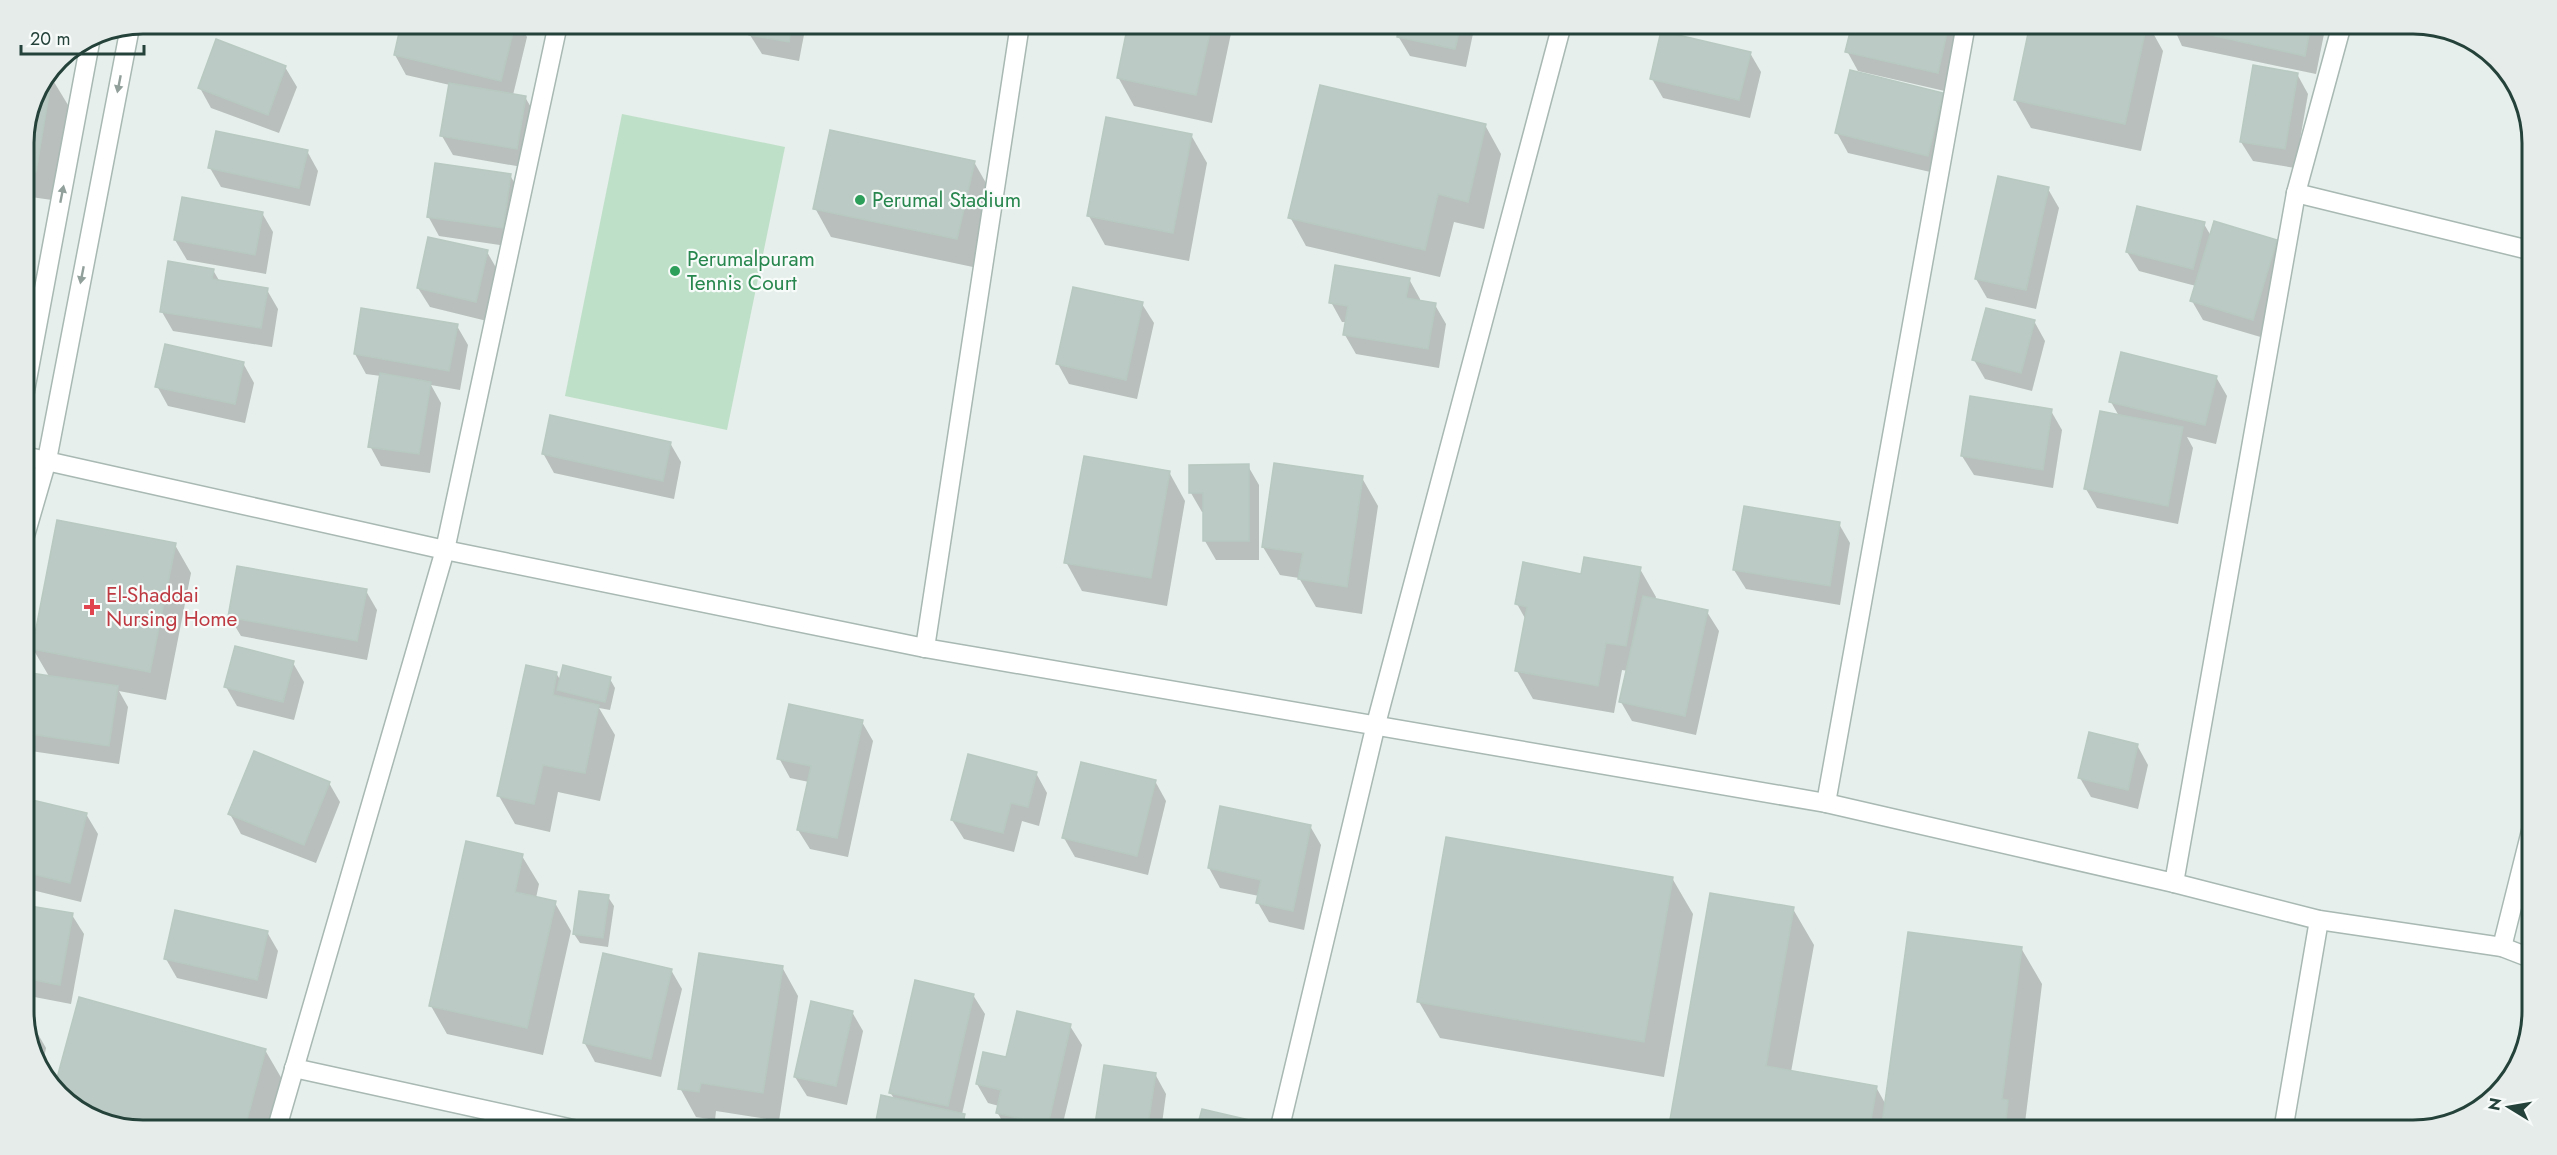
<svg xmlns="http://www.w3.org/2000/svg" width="2557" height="1155" viewBox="0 0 2557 1155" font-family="Jost,sans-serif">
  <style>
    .green { fill: #bfe0c8 }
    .shadow { fill: #0003 }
    .building { fill: #bbcac4; stroke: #b8c9c2; stroke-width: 1.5 }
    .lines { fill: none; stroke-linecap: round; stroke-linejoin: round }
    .minor-casing { stroke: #a8b8b2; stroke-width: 21 }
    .minor { stroke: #fff; stroke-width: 18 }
    .oneway { fill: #92a09c }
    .leisure-dot { fill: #2e9e5b; stroke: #f7fbf9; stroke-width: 2 }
    .health-dot { fill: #e0444e; stroke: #f7fbf9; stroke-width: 2 }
    .labels { text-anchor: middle; stroke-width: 4.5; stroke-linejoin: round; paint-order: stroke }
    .leisure-label { font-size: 21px; fill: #27864d; stroke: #f7fbf9; text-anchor: start }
    .health-label { font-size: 21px; fill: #be3a42; stroke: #f7fbf9; text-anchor: start }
    .rim { fill: none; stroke: #24423a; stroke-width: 3 }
  </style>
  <rect width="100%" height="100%" fill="#e6efeb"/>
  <!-- green -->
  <polygon class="green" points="622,114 785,147 727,430 565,396"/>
  <!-- shadow -->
  <g class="shadow">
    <polygon points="403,24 520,24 527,37 513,95 525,97 536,116 528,168 453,155 442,136 450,85 406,75 395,55"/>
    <polygon points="752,24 806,24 799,61 762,54 750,35"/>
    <polygon points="1129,24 1233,24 1212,123 1134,106 1118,77"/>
    <polygon points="1401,24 1475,24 1466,67 1410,56 1398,36"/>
    <polygon points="1853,24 1962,24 1949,92 1858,71 1847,51"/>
    <polygon points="2032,24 2045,24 2103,36 2106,24 2148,24 2163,51 2141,151 2031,128 2015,100"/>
    <polygon points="2172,24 2326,24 2316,74 2182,46"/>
    <polygon points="1750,53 1761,72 1750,118 1663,98 1652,79"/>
    <polygon points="285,67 297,87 279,133 211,108 200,88"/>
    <polygon points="2297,74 2308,94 2295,168 2253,161 2241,142"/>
    <polygon points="51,77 68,105 52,200 24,196 24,136"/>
    <polygon points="1942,94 1953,113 1939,174 1848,153 1837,133"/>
    <polygon points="1485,125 1501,154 1484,229 1454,222 1440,277 1306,246 1290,217"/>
    <polygon points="1191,135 1207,163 1189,261 1105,245 1089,216"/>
    <polygon points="307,151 318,171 310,206 221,187 210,168"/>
    <polygon points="974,162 990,190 973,267 831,237 815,208"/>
    <polygon points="510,175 521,195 514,247 439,236 428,216"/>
    <polygon points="2048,189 2059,208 2036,309 1987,298 1976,279"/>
    <polygon points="262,213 273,232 266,274 187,260 175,240"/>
    <polygon points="2204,224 2211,236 2276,241 2287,261 2264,338 2203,320 2192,301 2196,286 2139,271 2127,252"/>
    <polygon points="487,252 498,271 487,321 430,307 418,288"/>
    <polygon points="213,270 220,282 267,290 278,309 272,347 173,331 162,312"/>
    <polygon points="1409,279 1420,299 1420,302 1435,305 1446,324 1439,368 1356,354 1345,335 1347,322 1342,322 1331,302"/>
    <polygon points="1142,304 1154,323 1137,399 1069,384 1058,364"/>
    <polygon points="2034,321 2045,341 2032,391 1985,379 1974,360"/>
    <polygon points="457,326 468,345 460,390 431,385 441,403 430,473 381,466 370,446 381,376 366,374 355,354"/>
    <polygon points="243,363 254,383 245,423 168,406 157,386"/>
    <polygon points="2216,377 2227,396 2216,444 2187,437 2193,448 2178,524 2097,508 2086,489 2119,416 2111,402"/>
    <polygon points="2051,411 2062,430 2053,488 1974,475 1962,456"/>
    <polygon points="670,443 681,462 674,499 554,473 543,453"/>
    <polygon points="1191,466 1248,466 1259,485 1259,560 1216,560 1205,541 1205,512 1202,512 1191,493"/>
    <polygon points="1169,472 1185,501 1167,606 1082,591 1066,562"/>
    <polygon points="1362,478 1378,506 1362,614 1316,607 1299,578 1280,575 1263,547"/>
    <polygon points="1839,524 1850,543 1840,605 1746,589 1734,570"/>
    <polygon points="175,545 191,573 166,700 119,691 128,707 119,764 24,750 24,674 50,678 33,649"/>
    <polygon points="1640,569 1656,597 1655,600 1707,612 1719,631 1696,735 1632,721 1621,702 1628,671 1622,670 1614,713 1533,699 1517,671 1526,620 1517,604 1583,576"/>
    <polygon points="366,591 377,610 367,660 241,636 229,616"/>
    <polygon points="293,663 304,682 294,720 237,706 226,687"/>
    <polygon points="556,673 561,681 610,679 615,688 610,710 599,708 615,735 600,801 558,792 550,832 515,824 499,796"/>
    <polygon points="862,722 873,741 848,857 810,849 798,830 809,782 790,778 779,758"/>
    <polygon points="2137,745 2148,765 2138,809 2091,797 2080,778"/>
    <polygon points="1036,773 1047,793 1039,826 1022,821 1014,852 964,839 952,820"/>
    <polygon points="1155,781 1166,801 1148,875 1075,857 1064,838"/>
    <polygon points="329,783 340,802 316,863 241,834 230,814"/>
    <polygon points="24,799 86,814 98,834 81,902 24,888"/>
    <polygon points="1310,826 1321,845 1304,930 1269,922 1258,903 1259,896 1220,888 1209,868"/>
    <polygon points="522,856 539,884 536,898 555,903 571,931 543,1055 447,1034 431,1006"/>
    <polygon points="1672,878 1693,914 1664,1077 1440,1038 1419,1002"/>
    <polygon points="608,897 614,906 608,947 580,943 574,934"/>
    <polygon points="24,906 72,915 84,934 71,1004 24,995"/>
    <polygon points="1793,909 1814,945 1791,1072 1876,1087 1886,1105 2021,948 2042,984 2024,1131 1669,1131"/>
    <polygon points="267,932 278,951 267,999 177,978 166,959"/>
    <polygon points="782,967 798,996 779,1121 716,1111 715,1120 696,1117 680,1088"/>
    <polygon points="671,970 682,989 661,1077 595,1062 584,1042"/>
    <polygon points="973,995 985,1014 962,1114 973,1131 880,1131 876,1125 895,1100 890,1092"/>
    <polygon points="852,1012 863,1031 847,1105 807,1096 795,1077"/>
    <polygon points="1070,1026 1082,1045 1061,1131 1008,1131 997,1112 999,1106 988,1103 977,1084 1007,1059"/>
    <polygon points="27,1027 35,1029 46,1048 42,1067"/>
    <polygon points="265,1050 286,1086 274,1131 143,1131"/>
    <polygon points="1155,1074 1166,1094 1161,1131 1096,1131"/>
    <polygon points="1254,1122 1259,1131 1198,1131"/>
  </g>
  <!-- building -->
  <g class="building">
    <polygon points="401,24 515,24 501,81 394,55"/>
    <polygon points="751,24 792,24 789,42 749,35"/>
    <polygon points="1128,24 1212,24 1196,95 1117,78"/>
    <polygon points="1399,24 1461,24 1455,49 1397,37"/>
    <polygon points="1852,24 1949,24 1938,73 1845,52"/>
    <polygon points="2030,24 2052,24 2102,35 2104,24 2147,24 2125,124 2014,100"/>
    <polygon points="2170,24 2311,24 2305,56 2170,26"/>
    <polygon points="1661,31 1751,52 1739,100 1650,79"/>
    <polygon points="216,39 286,66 268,115 198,88"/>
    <polygon points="2253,65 2298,73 2285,149 2240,142"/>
    <polygon points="1850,70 1943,93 1928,156 1835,133"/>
    <polygon points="48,75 52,76 36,172 24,170 24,136 33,97"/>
    <polygon points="449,83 526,96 517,149 440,136"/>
    <polygon points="1320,85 1486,124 1468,202 1438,194 1425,250 1288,218"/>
    <polygon points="1106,117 1192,134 1173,233 1087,216"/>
    <polygon points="830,130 975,161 957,239 813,209"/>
    <polygon points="216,131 308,150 299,188 208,168"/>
    <polygon points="435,163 511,174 503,228 427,217"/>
    <polygon points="1998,176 2049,187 2026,290 1975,279"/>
    <polygon points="182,197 263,212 255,255 174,240"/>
    <polygon points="2137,206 2205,222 2193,269 2126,252"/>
    <polygon points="2214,221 2277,240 2253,320 2190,301"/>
    <polygon points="428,237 488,250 476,302 417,288"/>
    <polygon points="168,261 214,269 212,279 268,288 261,328 160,312"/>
    <polygon points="1335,265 1410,278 1406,298 1436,303 1428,349 1343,335 1348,306 1329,303"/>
    <polygon points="1073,287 1143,302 1126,380 1056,364"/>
    <polygon points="361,308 458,324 449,371 354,354"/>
    <polygon points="1986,308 2035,320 2021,373 1972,360"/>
    <polygon points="165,344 244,362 235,404 155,387"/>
    <polygon points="2121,352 2217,376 2205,425 2109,402"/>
    <polygon points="380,373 431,382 419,454 368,447"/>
    <polygon points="1970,396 2052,409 2043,470 1961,456"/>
    <polygon points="2100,411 2183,427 2168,506 2084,489"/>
    <polygon points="550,415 671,442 663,481 542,454"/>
    <polygon points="1084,456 1170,471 1151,578 1064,563"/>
    <polygon points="1274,463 1363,476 1347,587 1298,579 1303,553 1262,547"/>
    <polygon points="1249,464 1249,541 1203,541 1203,493 1189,493 1189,465"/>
    <polygon points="1744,506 1840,522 1830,586 1733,570"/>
    <polygon points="57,520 176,543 150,672 32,649"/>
    <polygon points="1584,557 1641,567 1626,646 1606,643 1598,686 1515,671 1527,607 1515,604 1523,562 1581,574"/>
    <polygon points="237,566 367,589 357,641 228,617"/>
    <polygon points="1643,596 1708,610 1685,716 1619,702"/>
    <polygon points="235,646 294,661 283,702 224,687"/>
    <polygon points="526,665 557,672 553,695 599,705 585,773 543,765 534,804 497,796"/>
    <polygon points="563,665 611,677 605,702 557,690"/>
    <polygon points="24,672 118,686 109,746 24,733"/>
    <polygon points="789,704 863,720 837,838 797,830 811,766 777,759"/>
    <polygon points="2089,732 2138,744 2128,790 2078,778"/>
    <polygon points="254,751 330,782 304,845 228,814"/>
    <polygon points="968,754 1037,772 1028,807 1011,803 1003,833 951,820"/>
    <polygon points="1081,762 1156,780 1137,856 1062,838"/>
    <polygon points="24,798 87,813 70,883 24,872"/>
    <polygon points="1220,806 1311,825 1293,911 1256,903 1261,880 1208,868"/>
    <polygon points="1446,837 1673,877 1644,1042 1417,1002"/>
    <polygon points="466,841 523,854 515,892 556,901 527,1028 429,1006"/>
    <polygon points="579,891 609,895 603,938 573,934"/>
    <polygon points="1710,893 1794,907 1766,1066 1877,1086 1869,1131 1668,1131"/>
    <polygon points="24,905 73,913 60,985 24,978"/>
    <polygon points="175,910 268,931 257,980 164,959"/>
    <polygon points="1908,932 2022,947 2002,1099 2008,1100 2005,1131 1881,1131"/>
    <polygon points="603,953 672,969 651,1059 583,1043"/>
    <polygon points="699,953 783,966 763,1093 701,1083 699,1092 678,1089"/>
    <polygon points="915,980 974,994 948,1106 889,1093"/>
    <polygon points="79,997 266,1049 244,1131 143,1131 97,1122 54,1089"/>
    <polygon points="811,1001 853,1011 836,1086 794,1077"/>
    <polygon points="1017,1011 1071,1024 1048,1125 996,1113 1001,1090 976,1084 983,1052 1006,1057"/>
    <polygon points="26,1025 36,1027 33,1042"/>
    <polygon points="1104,1065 1156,1073 1147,1131 1094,1131"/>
    <polygon points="881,1095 965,1114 961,1131 899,1131 875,1126"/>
    <polygon points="1202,1109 1254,1121 1252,1131 1196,1131"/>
  </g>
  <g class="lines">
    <!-- minor casing -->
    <g class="minor-casing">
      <g id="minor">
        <polyline points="2296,193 2533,251"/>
        <polyline points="24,396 91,37"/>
        <polyline points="24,456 445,550 925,648 1826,803 1966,24"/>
        <polyline points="24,539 47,460 130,27"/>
        <polyline points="925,648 1020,24"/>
        <polyline points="1826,803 2174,883 2296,193 2342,24"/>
        <polyline points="2174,883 2319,920 2502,947 2533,959"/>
        <polyline points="2502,947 2533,823"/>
        <polyline points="294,1068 582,1131"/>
        <polyline points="276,1131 445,550 558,24"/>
        <polyline points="1279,1131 1376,724 1562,24"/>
        <polyline points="2283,1131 2319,920"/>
      </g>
    </g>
    <!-- minor -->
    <use href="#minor" class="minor"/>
  </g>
  <!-- one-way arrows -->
  <defs><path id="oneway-solid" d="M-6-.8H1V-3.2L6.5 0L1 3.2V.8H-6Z" transform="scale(1.5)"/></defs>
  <g class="oneway">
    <use href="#oneway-solid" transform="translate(119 84) rotate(101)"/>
    <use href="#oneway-solid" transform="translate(62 194) rotate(-79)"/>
    <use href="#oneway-solid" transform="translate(82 275) rotate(101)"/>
  </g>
  <!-- markers -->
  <g class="leisure-dot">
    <circle cx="860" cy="200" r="6"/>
    <circle cx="675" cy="271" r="6"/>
  </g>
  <path class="health-dot" d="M89 598h6v6h6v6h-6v6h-6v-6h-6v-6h6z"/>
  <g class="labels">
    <!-- leisure labels -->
    <g class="leisure-label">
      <text x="872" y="207">Perumal Stadium</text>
      <text x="687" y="266">Perumalpuram<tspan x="687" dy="24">Tennis Court</tspan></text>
    </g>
    <!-- health labels -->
    <g class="health-label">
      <text x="106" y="602">El-Shaddai<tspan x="106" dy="24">Nursing Home</tspan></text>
    </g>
  </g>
  <!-- crop -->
  <path d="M0 0H2557V1155H0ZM143 34H2413A109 109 0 0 1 2522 143V1011A109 109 0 0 1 2413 1120H143A109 109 0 0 1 34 1011V143A109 109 0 0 1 143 34Z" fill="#e6ecea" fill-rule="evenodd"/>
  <path class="rim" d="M143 34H2413A109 109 0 0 1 2522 143V1011A109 109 0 0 1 2413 1120H143A109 109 0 0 1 34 1011V143A109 109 0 0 1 143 34Z"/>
  <!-- north arrow -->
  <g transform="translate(2509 1107) rotate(281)" stroke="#f7fbf9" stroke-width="4.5" paint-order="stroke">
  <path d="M0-4.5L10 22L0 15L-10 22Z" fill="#24423a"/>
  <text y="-9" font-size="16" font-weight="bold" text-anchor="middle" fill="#24423a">N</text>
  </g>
  <!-- scale -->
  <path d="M21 45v9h123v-9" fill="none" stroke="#24423a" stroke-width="3"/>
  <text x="30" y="45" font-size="18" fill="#24423a" stroke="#f7fbf9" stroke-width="4.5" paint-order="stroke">20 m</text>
</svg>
